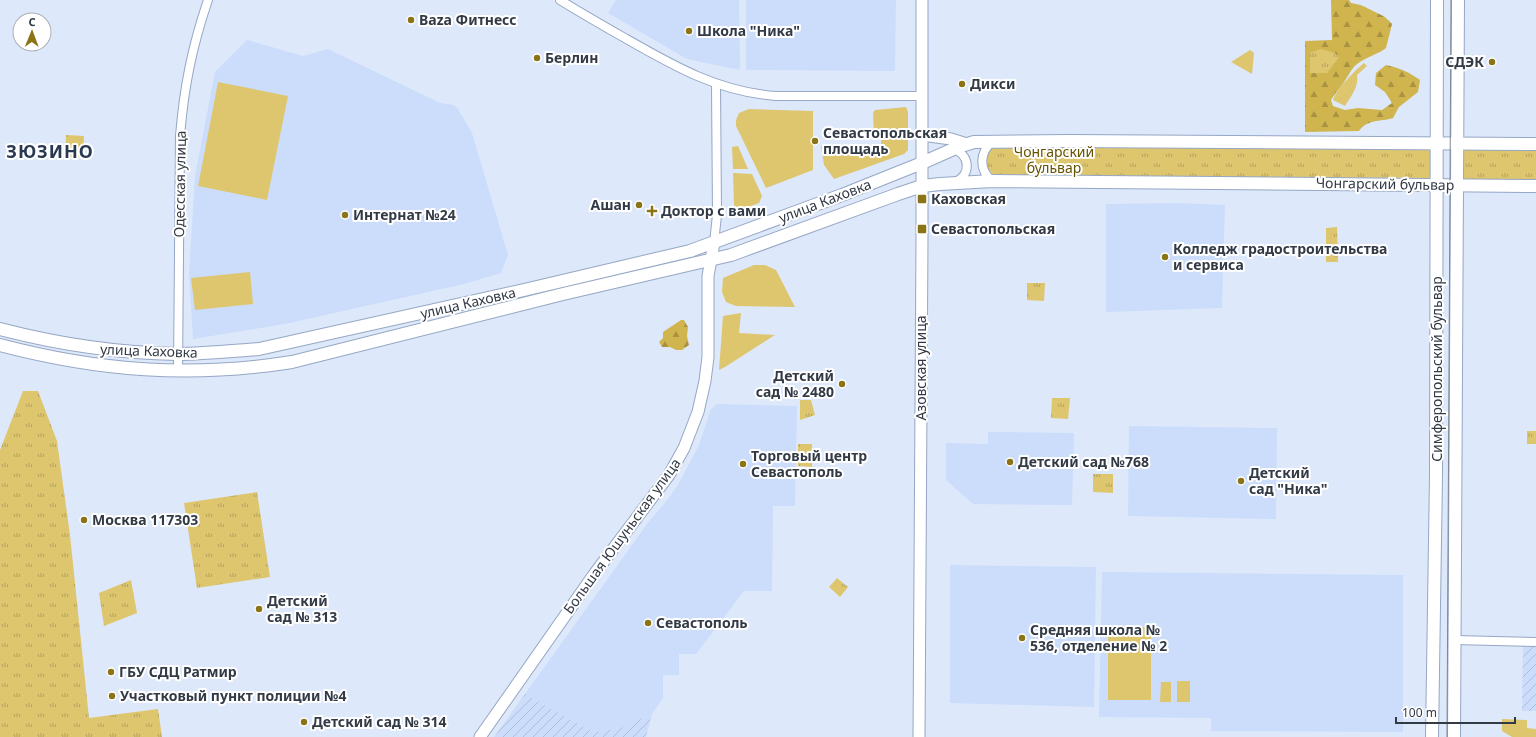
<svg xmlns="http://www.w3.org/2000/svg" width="1536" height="737" viewBox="0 0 1536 737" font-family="'Noto Sans',sans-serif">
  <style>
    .built { fill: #cbddfb }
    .industrial { fill: url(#industrial-furrows) }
    .grass { fill: #dec66f }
    .forest { fill: url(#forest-firs) }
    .park { fill: url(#park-tufts) }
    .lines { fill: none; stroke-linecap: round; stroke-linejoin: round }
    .minor-casing { stroke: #95a7c4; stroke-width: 10 }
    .tertiary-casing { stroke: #95a7c4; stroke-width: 13 }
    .secondary-casing { stroke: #95a7c4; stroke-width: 14 }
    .minor { stroke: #fff; stroke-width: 8 }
    .tertiary { stroke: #fff; stroke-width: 11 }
    .secondary { stroke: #fff; stroke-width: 12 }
    .tram { stroke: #7d8796; stroke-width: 1 }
    .poi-dot { fill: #8a7417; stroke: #fff; stroke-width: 1.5 }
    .labels { text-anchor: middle; stroke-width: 4; stroke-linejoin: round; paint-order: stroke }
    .poi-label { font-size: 14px; font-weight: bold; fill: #323a46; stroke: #fff; text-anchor: start }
    .park-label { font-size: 14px; fill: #665300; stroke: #fff }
    .street-label { font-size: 14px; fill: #323a46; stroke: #fff }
    .district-label { font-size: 18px; font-weight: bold; letter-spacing: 1px; fill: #293851; stroke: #fff }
  </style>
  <defs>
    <pattern id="industrial-furrows" width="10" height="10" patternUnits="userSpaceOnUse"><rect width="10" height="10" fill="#cbddfb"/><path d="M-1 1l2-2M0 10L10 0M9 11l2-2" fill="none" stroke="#afbed8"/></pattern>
    <pattern id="forest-firs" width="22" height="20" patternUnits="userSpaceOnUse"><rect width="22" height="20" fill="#d0b44d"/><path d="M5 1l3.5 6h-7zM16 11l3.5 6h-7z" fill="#a99342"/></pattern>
    <pattern id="park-tufts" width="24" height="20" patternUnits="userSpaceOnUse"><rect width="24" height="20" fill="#dec66f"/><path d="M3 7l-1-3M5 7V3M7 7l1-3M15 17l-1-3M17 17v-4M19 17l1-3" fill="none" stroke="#b5a25d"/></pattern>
  </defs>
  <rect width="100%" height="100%" fill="#dde8fb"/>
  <!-- built -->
  <g class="built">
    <polygon points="616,0 739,0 740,70 687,59 608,13"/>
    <polygon points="746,0 896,0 895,71 746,70"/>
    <polygon points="247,40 303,56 328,49 440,103 454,105 458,109 472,133 508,255 501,273 464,284 285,324 193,339 189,274 195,176 215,72"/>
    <polygon points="1179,203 1225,205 1222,308 1106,312 1106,204"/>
    <polygon points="716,404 797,406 795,506 773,506 772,591 744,591 696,654 679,654 679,675 663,675 663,698 652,714 621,728 593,732 525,694 647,524 668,499 679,483 699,445 711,409 714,407"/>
    <polygon points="1129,426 1277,428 1276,519 1128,516"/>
    <polygon points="988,432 1074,433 1072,505 973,504 946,480 946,443 988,444"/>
    <polygon points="950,565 1096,567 1094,707 950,703"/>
    <polygon points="1102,572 1403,575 1403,732 1211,731 1211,718 1099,717"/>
  </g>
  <!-- industrial -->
  <g class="industrial">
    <polygon points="1523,644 1536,645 1536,711 1522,711"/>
    <polygon points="525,694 593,732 621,728 652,714 646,737 494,737"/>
  </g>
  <!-- grass -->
  <g class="grass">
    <polygon points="1250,50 1254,53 1252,74 1231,62"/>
    <path d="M 1364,63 L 1367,66 L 1357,75 C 1359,87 1351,96 1345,106 L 1333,100 C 1336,90 1355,70 1364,63 Z"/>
    <polygon points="218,82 288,96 267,200 198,186"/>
    <polygon points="906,107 908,112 908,150 904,154 834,179 824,165 821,146 881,147 881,136 874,136 873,113 875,110"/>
    <polygon points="749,109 813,111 813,170 766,188 736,126 736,120 739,113"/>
    <polygon points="738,146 748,169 733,169 732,147"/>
    <polygon points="733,173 752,174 762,196 759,203 740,210 734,205"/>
    <polygon points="754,265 765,265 776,270 795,307 736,306 726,302 722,292 723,278"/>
    <polygon points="250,272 253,304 195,310 191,278"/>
    <polygon points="741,313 739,333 775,335 725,367 719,370 723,316"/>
    <rect x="1108" y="627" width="43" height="73"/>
    <rect x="1177" y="681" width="13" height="21"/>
    <polygon points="1161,682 1171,682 1171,702 1160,702"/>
    <polygon points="1502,719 1527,720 1527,728 1536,729 1536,737 1512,737 1502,731"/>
  </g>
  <!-- forest -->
  <g class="forest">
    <path d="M 1331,0 L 1349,0 L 1351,3 C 1363,5 1363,6 1373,11 C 1383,16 1384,15 1392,24 L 1386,48 C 1377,55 1365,57 1356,65 C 1350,70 1347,79 1342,85 C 1338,91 1334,94 1331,100 L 1333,106 L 1345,110 L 1358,108 L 1382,110 L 1392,103 L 1385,92 L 1375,85 L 1376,73 L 1386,65 C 1400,68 1409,72 1420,80 L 1418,92 L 1399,107 L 1393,118 C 1380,122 1367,119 1359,131 L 1305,132 L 1305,41 L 1332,40 Z"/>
    <polygon points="681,320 684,320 688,327 687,336 689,345 682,350 676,350 670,347 662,347 659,342 663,338 663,332"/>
  </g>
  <!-- park -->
  <g class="park">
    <polygon points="1320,49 1332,52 1340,56 1327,73 1310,73 1310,53"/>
    <polygon points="66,135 84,136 83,157 65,157"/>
    <polygon points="994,144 1430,147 1430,178 994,176 986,166 986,153"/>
    <polygon points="1464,147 1536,148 1536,179 1464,179"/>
    <polygon points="1337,227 1338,262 1326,262 1326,228"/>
    <polygon points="1027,283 1045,283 1044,301 1027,300"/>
    <polygon points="23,391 38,391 57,441 70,535 89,718 158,709 162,737 0,737 0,450"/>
    <polygon points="1052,398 1070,398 1068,419 1051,418"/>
    <polygon points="800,400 811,400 815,415 800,420"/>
    <rect x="1527" y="431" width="9" height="13"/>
    <polygon points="798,444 812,444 812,467 798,466"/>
    <polygon points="1093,474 1113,474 1113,493 1093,492"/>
    <polygon points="257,492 270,577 197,588 184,503"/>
    <polygon points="837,578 848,587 840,597 829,587"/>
    <polygon points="131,580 137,613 104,626 99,593"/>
  </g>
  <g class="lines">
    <!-- minor casing -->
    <g class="minor-casing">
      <g id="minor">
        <path d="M 560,0 C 581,13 602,25 623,37 C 672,65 718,92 776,96 L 921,96"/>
        <path d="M 953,149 C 970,154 972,175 955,182"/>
        <path d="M 992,181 C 979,170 979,153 992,142"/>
        <polyline points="714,243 717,215 716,84"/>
        <path d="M 178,371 L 180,136 C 184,87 192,47 208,0"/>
        <polyline points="1454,640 1536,642"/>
      </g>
    </g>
    <!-- tertiary casing -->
    <g class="tertiary-casing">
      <g id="tertiary">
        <polyline points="922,135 951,139 967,144"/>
        <polyline points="480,737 595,573 669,475 684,448 698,412 705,381 708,357 708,276 714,243"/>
        <polyline points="919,737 922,238 922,0"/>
      </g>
    </g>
    <!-- secondary casing -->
    <g class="secondary-casing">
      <g id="secondary">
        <path d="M 0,329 C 58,344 117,353 177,354 C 204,354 232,351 259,349 L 524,290 L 690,251 L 842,195 L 922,163 L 958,147 L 974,142 L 1069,141 L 1536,144"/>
        <path d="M 0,345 C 99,371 190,378 292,362 L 563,294 L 731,255 L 898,194 L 922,186 L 940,184 L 992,181 L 1536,186"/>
        <polyline points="1432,737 1436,475 1437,0"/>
        <polyline points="1454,737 1458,0"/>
      </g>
    </g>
    <!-- minor -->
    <use href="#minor" class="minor"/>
    <!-- tertiary -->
    <use href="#tertiary" class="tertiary"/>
    <!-- secondary -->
    <use href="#secondary" class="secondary"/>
    <!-- tram -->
    <polyline class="tram" points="1447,737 1451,0"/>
  </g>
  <!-- markers -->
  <g class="poi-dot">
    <circle cx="411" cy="20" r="4"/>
    <circle cx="689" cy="31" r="4"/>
    <circle cx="537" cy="58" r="4"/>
    <circle cx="1492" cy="62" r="4"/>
    <circle cx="962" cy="84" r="4"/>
    <circle cx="815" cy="141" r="4"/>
    <rect x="917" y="194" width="10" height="10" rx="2"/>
    <circle cx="639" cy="205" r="4"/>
    <path d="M650 205h4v4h4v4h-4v4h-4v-4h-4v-4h4z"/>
    <circle cx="345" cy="215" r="4"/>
    <rect x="917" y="224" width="10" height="10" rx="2"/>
    <circle cx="1165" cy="257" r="4"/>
    <circle cx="842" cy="384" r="4"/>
    <circle cx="1010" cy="462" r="4"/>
    <circle cx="743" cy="464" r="4"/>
    <circle cx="1241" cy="481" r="4"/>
    <circle cx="84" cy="520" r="4"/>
    <circle cx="259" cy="609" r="4"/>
    <circle cx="648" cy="623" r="4"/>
    <circle cx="1022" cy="638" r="4"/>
    <circle cx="111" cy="672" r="4"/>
    <circle cx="112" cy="696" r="4"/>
    <circle cx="304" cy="722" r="4"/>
  </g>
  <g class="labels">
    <!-- poi labels -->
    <g class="poi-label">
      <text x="419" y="25">Baza Фитнесс</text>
      <text x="697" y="36">Школа "Ника"</text>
      <text x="545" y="63">Берлин</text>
      <text x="1484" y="67" text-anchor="end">СДЭК</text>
      <text x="970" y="89">Дикси</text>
      <text x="823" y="138">Севастопольская<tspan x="823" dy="16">площадь</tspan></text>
      <text x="931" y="204">Каховская</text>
      <text x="631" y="210" text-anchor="end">Ашан</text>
      <text x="661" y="216">Доктор с вами</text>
      <text x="353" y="220">Интернат №24</text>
      <text x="931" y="234">Севастопольская</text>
      <text x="1173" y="254">Колледж градостроительства<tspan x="1173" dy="16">и сервиса</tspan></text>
      <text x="834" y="381" text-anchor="end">Детский<tspan x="834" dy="16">сад № 2480</tspan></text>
      <text x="751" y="461">Торговый центр<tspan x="751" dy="16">Севастополь</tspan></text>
      <text x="1018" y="467">Детский сад №768</text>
      <text x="1249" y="478">Детский<tspan x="1249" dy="16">сад "Ника"</tspan></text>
      <text x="92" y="525">Москва 117303</text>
      <text x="267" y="606">Детский<tspan x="267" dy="16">сад № 313</tspan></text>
      <text x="656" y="628">Севастополь</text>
      <text x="1030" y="635">Средняя школа №<tspan x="1030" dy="16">536, отделение № 2</tspan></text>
      <text x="119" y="677">ГБУ СДЦ Ратмир</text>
      <text x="120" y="701">Участковый пункт полиции №4</text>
      <text x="312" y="727">Детский сад № 314</text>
    </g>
    <!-- park labels -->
    <g class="park-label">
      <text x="1054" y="157">Чонгарский<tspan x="1054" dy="16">бульвар</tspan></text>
    </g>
    <!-- street labels -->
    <g class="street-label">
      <text transform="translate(180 184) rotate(-89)" y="5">Одесская улица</text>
      <text transform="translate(1385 184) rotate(1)" y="5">Чонгарский бульвар</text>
      <text transform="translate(825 201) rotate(-21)" y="5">улица Каховка</text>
      <text transform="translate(468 303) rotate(-13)" y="5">улица Каховка</text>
      <text transform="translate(149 351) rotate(2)" y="5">улица Каховка</text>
      <text transform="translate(921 368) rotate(-90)" y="5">Азовская улица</text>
      <text transform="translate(1437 369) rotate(-90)" y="5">Симферопольский бульвар</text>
      <text transform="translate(622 536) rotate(-54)" y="5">Большая Юшуньская улица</text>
    </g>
    <!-- district labels -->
    <g class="district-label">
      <text x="50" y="158">ЗЮЗИНО</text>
    </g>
  </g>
  <!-- north arrow -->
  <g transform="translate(32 32) rotate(1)"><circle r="19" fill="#ffffff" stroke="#adb0b5"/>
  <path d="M0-3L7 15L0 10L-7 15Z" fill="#8a7417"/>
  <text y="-6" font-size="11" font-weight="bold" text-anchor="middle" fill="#323a46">С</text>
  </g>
  <!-- scale -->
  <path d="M1396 717v6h119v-6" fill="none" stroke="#323a46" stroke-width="2"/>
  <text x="1402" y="717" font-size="12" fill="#323a46" stroke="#ffffff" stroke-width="3" paint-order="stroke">100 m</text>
</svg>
